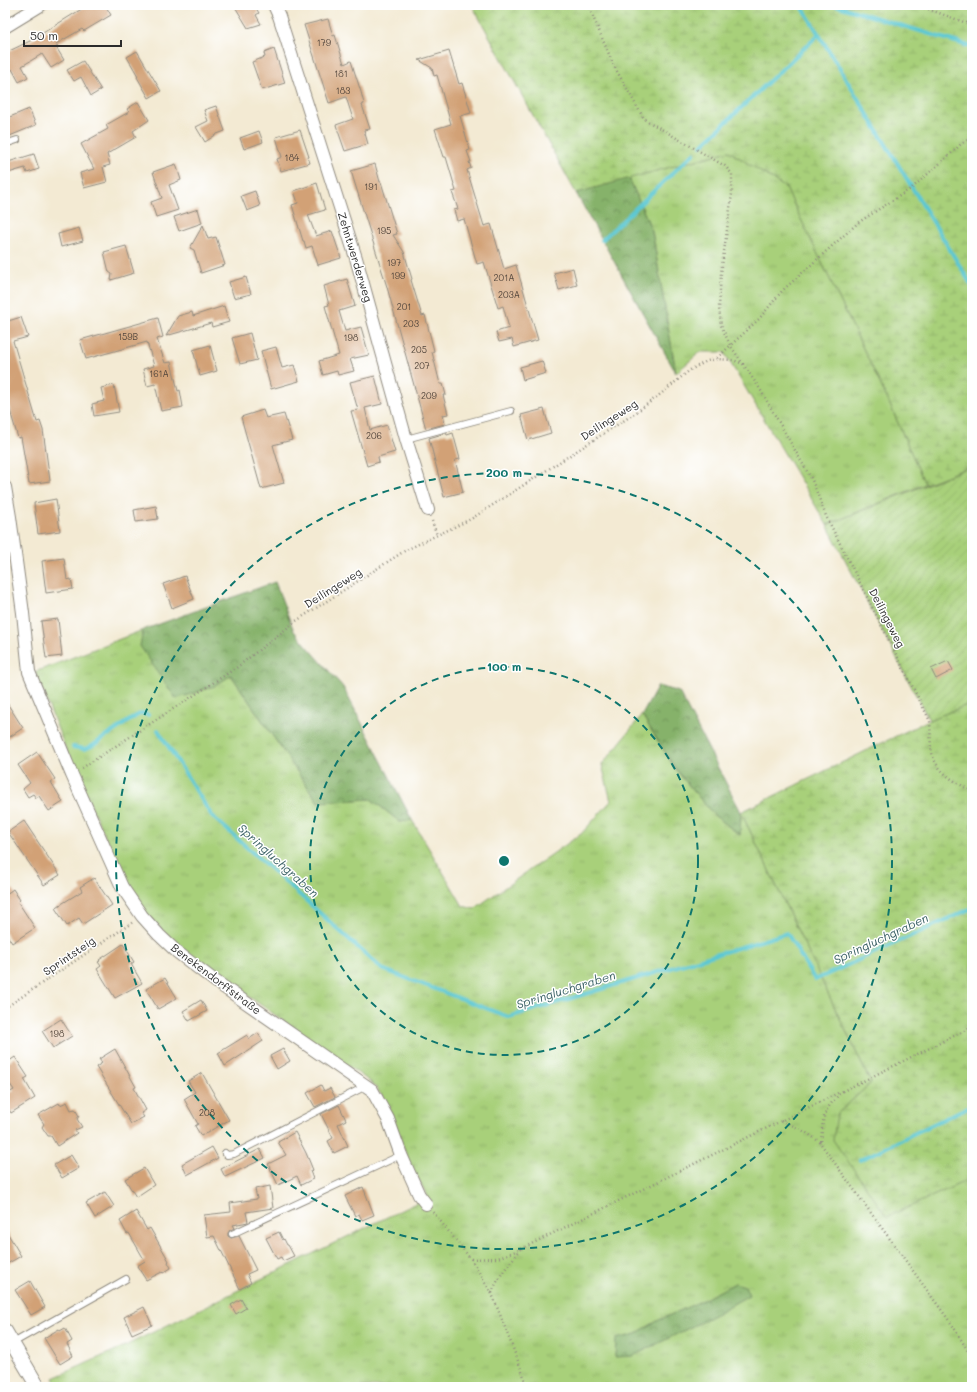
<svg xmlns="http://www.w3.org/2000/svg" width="977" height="1392" viewBox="0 0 977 1392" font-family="Mali,sans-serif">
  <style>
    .grass { fill: url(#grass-tufts); stroke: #6a7e52 }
    .forest { fill: url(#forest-crowns); stroke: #586e4a }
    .wetland { fill: url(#wetland-marsh); stroke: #6a7e52 }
    .garden { fill: url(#garden-furrows); stroke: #6a7e52 }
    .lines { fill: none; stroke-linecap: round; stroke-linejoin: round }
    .stream { stroke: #5cc8d3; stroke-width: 4 }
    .building { fill: #d2a176 }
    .service-casing { stroke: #8f8a7f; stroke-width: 8 }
    .minor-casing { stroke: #8f8a7f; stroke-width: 14 }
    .tertiary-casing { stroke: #8f8a7f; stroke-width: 16 }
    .path { stroke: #8f8a7f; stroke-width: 2.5; stroke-dasharray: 1 3; stroke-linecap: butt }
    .service { stroke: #fff; stroke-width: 6 }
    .minor { stroke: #fff; stroke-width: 12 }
    .tertiary { stroke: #fff; stroke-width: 14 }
    .ring { fill: none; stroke: #0f766e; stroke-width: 2; stroke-dasharray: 7 5 }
    .labels { text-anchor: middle; stroke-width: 3; stroke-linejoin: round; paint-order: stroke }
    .number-label { font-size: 9px; fill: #55483e }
    .street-label { font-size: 11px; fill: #2b2b2b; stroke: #fff }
    .water-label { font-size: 12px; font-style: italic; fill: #3c6266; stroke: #fff }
    .centre { fill: #0f766e; stroke: #fff; stroke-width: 2 }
    .ring-label { font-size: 12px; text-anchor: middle; font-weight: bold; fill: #0f766e; stroke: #fff; stroke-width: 3; stroke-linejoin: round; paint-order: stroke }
  </style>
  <defs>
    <pattern id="grass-tufts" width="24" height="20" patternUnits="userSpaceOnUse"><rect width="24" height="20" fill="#a8d07a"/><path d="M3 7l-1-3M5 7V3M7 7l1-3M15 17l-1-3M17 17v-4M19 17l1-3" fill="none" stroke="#91b36a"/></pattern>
    <pattern id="forest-crowns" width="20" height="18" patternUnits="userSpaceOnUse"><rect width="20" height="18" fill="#86b26a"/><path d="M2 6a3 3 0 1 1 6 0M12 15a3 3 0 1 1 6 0" fill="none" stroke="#6e9157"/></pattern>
    <pattern id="wetland-marsh" width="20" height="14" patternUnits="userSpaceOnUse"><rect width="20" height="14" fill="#a8d07a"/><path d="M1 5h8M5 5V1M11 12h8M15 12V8" fill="none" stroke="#91b36a"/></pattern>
    <pattern id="garden-furrows" width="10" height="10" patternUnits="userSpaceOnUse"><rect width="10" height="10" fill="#a8d07a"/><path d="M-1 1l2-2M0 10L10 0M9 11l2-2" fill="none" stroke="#91b36a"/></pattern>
  </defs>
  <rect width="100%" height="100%" fill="#fff"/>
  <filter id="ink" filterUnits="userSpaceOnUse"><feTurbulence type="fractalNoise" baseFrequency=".025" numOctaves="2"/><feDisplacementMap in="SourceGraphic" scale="8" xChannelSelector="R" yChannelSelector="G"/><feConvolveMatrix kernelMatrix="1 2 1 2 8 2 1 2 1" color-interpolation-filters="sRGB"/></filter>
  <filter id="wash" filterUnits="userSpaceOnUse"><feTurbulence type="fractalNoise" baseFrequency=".012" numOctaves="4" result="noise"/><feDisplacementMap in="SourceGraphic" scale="16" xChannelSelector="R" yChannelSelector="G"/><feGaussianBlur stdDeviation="0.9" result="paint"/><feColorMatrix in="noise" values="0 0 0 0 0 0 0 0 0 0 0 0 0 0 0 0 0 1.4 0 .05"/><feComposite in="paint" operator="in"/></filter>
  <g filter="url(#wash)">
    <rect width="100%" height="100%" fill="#f3ead3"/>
    <!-- grass -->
    <g class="grass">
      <polygon points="729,151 786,188 887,398 925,484 827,525 724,352 700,352 676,373 652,231 629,178"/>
      <polygon points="143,630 141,646 215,686 231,675 318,802 371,799 400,822 412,820 463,906 474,909 581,834 611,801 602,765 642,715 676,770 714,815 740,835 741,812 871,1083 837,1114 887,1216 972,1178 972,1387 59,1387 54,1378 127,1345 428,1197 410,1164 391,1114 383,1097 372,1083 180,948 147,915 127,884 73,767 35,672"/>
    </g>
    <!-- forest -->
    <g class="forest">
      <polygon points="629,178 652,231 676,373 576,193"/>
      <polygon points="275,582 294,631 343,687 412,820 400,822 371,799 318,802 231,675 215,686 176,699 140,646 143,630"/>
      <polygon points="658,686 679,692 741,812 740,835 714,815 676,770 642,715"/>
      <polygon points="735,1283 745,1286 749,1295 705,1320 633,1356 615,1357 616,1339 633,1335 659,1320 701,1301"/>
    </g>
    <!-- wetland -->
    <g class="wetland">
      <polygon points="472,5 972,5 972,466 925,484 887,398 786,188 729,151 576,193"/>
      <polygon points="972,703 972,1178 887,1217 833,1140 837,1114 871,1083 741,812 929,720"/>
    </g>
    <!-- garden -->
    <polygon class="garden" points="972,466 972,703 929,720 827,525"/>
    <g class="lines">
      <!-- stream -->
      <g class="stream">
        <polyline points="801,5 972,286"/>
        <polyline points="835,5 972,47"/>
        <polyline points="802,7 809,5"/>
        <polyline points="701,146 819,34"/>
        <polyline points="602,240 694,153"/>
        <polyline points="158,730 212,816 382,969 509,1017 787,933 815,980 972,908"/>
        <polyline points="73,747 85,749 92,746 136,716 142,713 148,715"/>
        <polyline points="860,1160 972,1105"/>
      </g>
    </g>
    <g id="blocks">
      <!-- building -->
      <g class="building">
        <polygon points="88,5 105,5 111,15 84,31 82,29 56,44 58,46 56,47 64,60 51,68 42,54 22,66 28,77 19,82 12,69 5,74 5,53 30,41"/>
        <polygon points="234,5 254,5 259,13 256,15 261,24 248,28"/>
        <polygon points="328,19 333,36 335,35 344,64 351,61 361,92 364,104 362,105 370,129 364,130 368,144 345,151 336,125 353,119 346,97 329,103 304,25"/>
        <polygon points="274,49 285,83 262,90 252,62 265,57 264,53"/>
        <polygon points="137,51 161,91 149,98 137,77 138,76 127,57"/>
        <polygon points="449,51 459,84 462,83 471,113 460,116 470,150 467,151 471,162 469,162 471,168 467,170 484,226 491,224 504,269 516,265 538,340 514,347 512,339 499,342 496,332 509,328 503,306 498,308 484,262 477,264 464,219 457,221 454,210 458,209 452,192 456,191 446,157 444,157 435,129 451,124 437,75 434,76 432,68 419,60"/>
        <polygon points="83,61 101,90 91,96 81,77 74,81 67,70"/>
        <polygon points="138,102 149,120 133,131 136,137 107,154 110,165 103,167 107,182 84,188 80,173 94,169 81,144 108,129 106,125 129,112 127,109"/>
        <polygon points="216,106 225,131 217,134 205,142 196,127 208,121 204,110"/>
        <polygon points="29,109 36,125 5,138 5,119"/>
        <polygon points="300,130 309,157 308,157 310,163 281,171 277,159 282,157 276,137"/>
        <polygon points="259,131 263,142 244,149 240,138"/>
        <polygon points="34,154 39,169 27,173 25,168 5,174 5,163"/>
        <polygon points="176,164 181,180 169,185 178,210 156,217 151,202 162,198 153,172"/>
        <polygon points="375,164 380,182 381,182 397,234 393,235 404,252 412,279 411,280 422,316 425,315 434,351 432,352 440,384 443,384 446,395 443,395 448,414 443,415 445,424 426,429 387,287 351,171"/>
        <polygon points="317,183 325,210 308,215 316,236 332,231 341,258 318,265 312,246 306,248 304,241 303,241 292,205 298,203 294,191"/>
        <polygon points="255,191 260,206 247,211 241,196"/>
        <polygon points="198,209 202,223 179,231 174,217"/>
        <polygon points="203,225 208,239 216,237 225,265 201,273 194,250 190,248"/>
        <polygon points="79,228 83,241 61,247 58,234"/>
        <polygon points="126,246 134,273 111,280 112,274 109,272 104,252"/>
        <polygon points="573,268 577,285 559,290 554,273"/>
        <polygon points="246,277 251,294 234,298 229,282"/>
        <polygon points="347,279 355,306 339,311 345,331 361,327 369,355 350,359 354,371 338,375 337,371 323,375 319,361 339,355 325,306 329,305 324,286"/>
        <polygon points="224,306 229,322 212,327 211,323 166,336 178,316 192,312 193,316"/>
        <polygon points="21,317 28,337 13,341 37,422 40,421 43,430 50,481 29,484 21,437 18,438 5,393 5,322"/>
        <polygon points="158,318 163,337 157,339 165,363 171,362 178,391 180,390 183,407 161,411 155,384 147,386 143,369 154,366 147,342 86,359 80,340"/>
        <polygon points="250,333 257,360 240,364 232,338"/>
        <polygon points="210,345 217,371 200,376 193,350"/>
        <polygon points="276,347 282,368 294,365 299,381 271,389 261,351"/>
        <polygon points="542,361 546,373 523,380 520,367"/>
        <polygon points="375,376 382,404 365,408 370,430 387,425 395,452 378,457 379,462 367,466 351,411 358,410 350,382"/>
        <polygon points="114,385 119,412 94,416 92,404 104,401 101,388"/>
        <polygon points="544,409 551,433 528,440 521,415"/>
        <polygon points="263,410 266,418 284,414 292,440 273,445 284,483 261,489 241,417"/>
        <polygon points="446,433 447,435 453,433 460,459 455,460 463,492 444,497 429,438"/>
        <polygon points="56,499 60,531 38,534 34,503"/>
        <polygon points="156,506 158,519 136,522 134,510"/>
        <polygon points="64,558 67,580 71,579 73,589 46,593 42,561"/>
        <polygon points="185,576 194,599 172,608 163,584"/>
        <polygon points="58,619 62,656 46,658 41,621"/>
        <polygon points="948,661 953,670 936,679 931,669"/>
        <polygon points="5,700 23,728 5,740"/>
        <polygon points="37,752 55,779 51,782 63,802 49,811 39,796 36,798 33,794 28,797 23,789 30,783 18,765"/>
        <polygon points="24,821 60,875 44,885 8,832"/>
        <polygon points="94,878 112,905 83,924 79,918 67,926 55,908 82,891 80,887"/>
        <polygon points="13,889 20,900 18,902 35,928 12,943 5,932 5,895"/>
        <polygon points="123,944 134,962 131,964 142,983 115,998 97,969 101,966 98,962 100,961 99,960"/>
        <polygon points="165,978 177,998 158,1009 146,989"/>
        <polygon points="201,1000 207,1011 189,1021 183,1011"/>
        <polygon points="61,1019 72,1036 53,1048 42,1031"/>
        <polygon points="258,1033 263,1041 225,1066 218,1053 247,1035 249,1039"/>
        <polygon points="115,1049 136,1087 134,1088 146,1110 141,1113 144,1117 131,1124 96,1067 102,1063 99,1059"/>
        <polygon points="283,1049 290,1061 277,1069 270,1056"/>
        <polygon points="15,1057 28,1077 24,1079 35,1098 11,1113 5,1103 5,1095 14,1090 5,1077 5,1064"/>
        <polygon points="202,1073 229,1120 201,1136 195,1126 198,1124 184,1099 195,1092 188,1081"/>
        <polygon points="321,1085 324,1091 330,1088 335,1097 315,1107 307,1093"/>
        <polygon points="67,1102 71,1110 75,1109 79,1116 77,1119 82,1127 75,1130 77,1133 57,1146 51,1136 48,1136 42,1127 44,1124 38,1115 59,1103 60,1105"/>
        <polygon points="339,1105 346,1120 338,1124 348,1146 334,1153 328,1141 333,1138 321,1114"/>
        <polygon points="295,1132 306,1153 313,1170 310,1171 313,1179 301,1185 297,1176 278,1185 268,1164 286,1155 278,1142"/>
        <polygon points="212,1147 218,1158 187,1175 182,1164"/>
        <polygon points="260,1149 265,1158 225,1177 221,1169"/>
        <polygon points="71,1155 79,1168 62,1178 54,1165"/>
        <polygon points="144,1168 154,1185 136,1197 125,1179"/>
        <polygon points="270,1186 273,1208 246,1212 248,1222 233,1225 235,1228 230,1230 228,1233 228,1236 231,1238 239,1236 256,1270 247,1274 251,1283 240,1289 214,1236 207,1237 204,1215 231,1212 230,1203 257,1199 255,1189"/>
        <polygon points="363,1187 374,1215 362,1220 359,1214 355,1216 345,1196"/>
        <polygon points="105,1192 114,1206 95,1218 86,1203"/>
        <polygon points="136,1211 147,1230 150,1228 169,1261 168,1262 171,1268 163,1273 162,1272 146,1280 137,1266 145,1261 129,1233 127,1234 120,1221"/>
        <polygon points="5,1229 21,1256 5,1265"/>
        <polygon points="279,1232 283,1240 284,1239 287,1245 288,1245 294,1256 283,1261 281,1257 277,1259 266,1238"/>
        <polygon points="30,1281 45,1307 31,1315 15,1290"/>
        <polygon points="241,1299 246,1308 236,1314 231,1305"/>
        <polygon points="144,1307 152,1325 132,1334 124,1317"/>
        <polygon points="65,1328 72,1341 67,1344 73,1356 60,1364 44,1338 59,1329 60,1331"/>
      </g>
    </g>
  </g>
  <g filter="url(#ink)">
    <use href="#blocks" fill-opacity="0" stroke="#8f8a7f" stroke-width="1"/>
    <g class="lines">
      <!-- service casing -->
      <g class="service-casing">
        <g id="service">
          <polyline points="5,144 17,140"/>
          <polyline points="406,439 511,411"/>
          <polyline points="225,1153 227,1155 234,1154 366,1086"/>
          <polyline points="232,1234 401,1155"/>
          <polyline points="13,1343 126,1279"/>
        </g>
      </g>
      <!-- minor casing -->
      <g class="minor-casing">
        <g id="minor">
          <polyline points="274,5 279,16 356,258 406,439 428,510"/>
          <polyline points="5,27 41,5"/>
          <polyline points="5,487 10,517 23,613 29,672 72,775 122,887 142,916 159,935 177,952 215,981 372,1090 388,1119 401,1155 419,1195 426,1204"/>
        </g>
      </g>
      <!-- tertiary casing -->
      <g class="tertiary-casing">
        <polyline id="tertiary" points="5,1331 38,1387"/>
      </g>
      <!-- path -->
      <g class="path">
        <polyline points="588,5 614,66 644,119 725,166 732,174 732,194 721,273 719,308 721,325 730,345 743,364"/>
        <polyline points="917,5 972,25"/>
        <polyline points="717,358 759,319 782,291 822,255 859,222 912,188 955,150 962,143 972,137"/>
        <polyline points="432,521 437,535"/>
        <path d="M 82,768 L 236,668 L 296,621 L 406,550 L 471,519 L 634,414 L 662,393 L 690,370 L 707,361 L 717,359 L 733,360 L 743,364 L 760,389 L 812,480 L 826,516 L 930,721 C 931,730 930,738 931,747 C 933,770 953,781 972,791"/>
        <polyline points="5,1008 133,922"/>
        <path d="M 972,1027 L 843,1091 C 822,1111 823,1116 821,1144 L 953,1326 L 972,1358"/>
        <path d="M 781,1121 C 796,1126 808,1133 821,1143"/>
        <polyline points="433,1212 471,1259 492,1294 528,1387"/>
        <polyline points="471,1259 498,1258 521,1249 840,1092"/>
        <path d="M 492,1293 C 498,1276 510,1263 521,1249"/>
      </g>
      <!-- service -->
      <use href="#service" class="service"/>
      <!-- minor -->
      <use href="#minor" class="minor"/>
      <!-- tertiary -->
      <use href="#tertiary" class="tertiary"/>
    </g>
  </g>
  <!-- distance rings -->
  <g class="ring">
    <circle cx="504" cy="861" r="194"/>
    <circle cx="504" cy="861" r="388"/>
  </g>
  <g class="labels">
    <!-- number labels -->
    <g class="number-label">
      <text x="324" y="46">179</text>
      <text x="341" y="77">181</text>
      <text x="343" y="94">183</text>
      <text x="292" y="161">184</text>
      <text x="371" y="190">191</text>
      <text x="384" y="234">195</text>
      <text x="394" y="266">197</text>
      <text x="398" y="279">199</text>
      <text x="504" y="281">201A</text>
      <text x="509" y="298">203A</text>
      <text x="404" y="310">201</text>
      <text x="411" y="327">203</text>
      <text x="128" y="340">159B</text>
      <text x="351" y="341">198</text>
      <text x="419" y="353">205</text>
      <text x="422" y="369">207</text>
      <text x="159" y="377">161A</text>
      <text x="429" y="399">209</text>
      <text x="374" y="439">206</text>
      <text x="57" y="1037">198</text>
      <text x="207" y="1116">208</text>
    </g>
    <!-- street labels -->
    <g class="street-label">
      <text transform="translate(355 257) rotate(73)" y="4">Zehntwerderweg</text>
      <text transform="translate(609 420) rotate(-33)" y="4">Deilingeweg</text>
      <text transform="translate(333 588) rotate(-32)" y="4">Deilingeweg</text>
      <text transform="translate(887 618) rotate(63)" y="4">Deilingeweg</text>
      <text transform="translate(69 956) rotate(-34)" y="4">Sprintsteig</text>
      <text transform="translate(216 979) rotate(37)" y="4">Benekendorffstraße</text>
    </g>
    <!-- water labels -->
    <g class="water-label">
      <text transform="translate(278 861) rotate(42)" y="4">Springluchgraben</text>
      <text transform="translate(881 939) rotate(-25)" y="4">Springluchgraben</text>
      <text transform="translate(566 990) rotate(-17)" y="4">Springluchgraben</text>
    </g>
  </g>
  <circle cx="504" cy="861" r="6" class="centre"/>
  <g class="ring-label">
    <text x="504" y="477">200 m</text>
    <text x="504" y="671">100 m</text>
  </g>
  <!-- margin -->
  <rect width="977" height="1392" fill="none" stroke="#fff" stroke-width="20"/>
  <!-- scale -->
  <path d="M24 40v6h97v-6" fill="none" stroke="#2b2b2b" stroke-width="2"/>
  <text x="30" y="40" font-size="12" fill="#2b2b2b" stroke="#ffffff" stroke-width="3" paint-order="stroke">50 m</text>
</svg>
